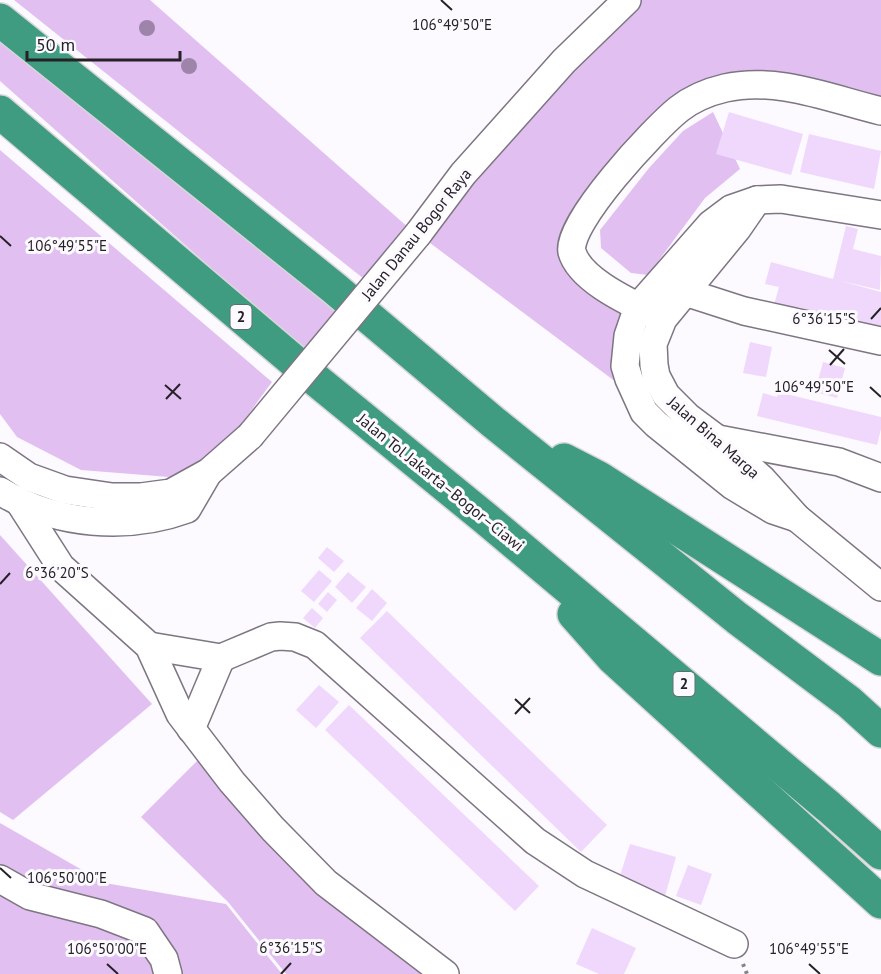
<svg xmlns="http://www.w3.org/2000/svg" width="881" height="974" viewBox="0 0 881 974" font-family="'PT Sans',sans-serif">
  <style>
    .green { fill: #e1c0f1 }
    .building { fill: #f0d8fc }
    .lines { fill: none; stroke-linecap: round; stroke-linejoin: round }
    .minor-casing { stroke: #7e7582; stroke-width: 30 }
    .highway-casing { stroke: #d8d7d8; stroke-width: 36 }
    .path { stroke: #868388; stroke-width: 4; stroke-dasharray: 3 4.5; stroke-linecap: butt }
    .minor { stroke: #fff; stroke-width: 27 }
    .highway { stroke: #3f9c81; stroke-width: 33 }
    .minor-bridge-casing { stroke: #7e7582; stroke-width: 30; stroke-linecap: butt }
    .minor-bridge { stroke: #fff; stroke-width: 27 }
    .tree { fill: #9e83aa }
    .ticks { fill: none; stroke: #252127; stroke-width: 2 }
    .labels { text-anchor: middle; stroke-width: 6; stroke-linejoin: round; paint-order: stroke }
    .shield { fill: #fcfafe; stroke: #666268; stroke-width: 1.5 }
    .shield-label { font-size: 15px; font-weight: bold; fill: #252127 }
    .street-label { font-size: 16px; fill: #252127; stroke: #fcfafe }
    .ticks-label { font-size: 15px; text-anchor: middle; fill: #252127; stroke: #fcfafe; stroke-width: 6; stroke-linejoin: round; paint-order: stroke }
  </style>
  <rect width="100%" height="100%" fill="#fcfafe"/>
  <!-- green -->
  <g class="green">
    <polygon points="14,0 150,0 410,229 364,279"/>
    <polygon points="627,0 881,0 881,110 707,93 572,241 638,307 636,397 418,234"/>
    <polygon points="0,42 339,312 306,352 0,81"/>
    <polygon points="713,112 740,169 705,198 648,275 631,273 601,248 600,230 649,168 683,131"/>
    <polygon points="0,150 272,382 223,449 169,477 81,470 17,437 0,414"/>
    <polygon points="0,535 152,704 13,820 0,812"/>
    <polygon points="204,754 429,974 286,974 228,902 141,817"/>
    <polygon points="0,823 105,883 226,904 282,974 0,974"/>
  </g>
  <!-- building -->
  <g class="building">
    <polygon points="729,112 803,134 791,175 716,154"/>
    <polygon points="809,134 881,151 874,189 800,172"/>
    <polygon points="846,226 858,229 853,249 881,256 880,290 841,281 881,292 881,329 798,307 794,322 771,315 779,287 765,284 771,262 833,279"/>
    <polygon points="750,342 772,347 766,377 743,373"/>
    <polygon points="823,362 845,368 837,398 815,392"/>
    <polygon points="778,392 881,417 881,429 877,445 757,416 763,393 777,397"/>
    <polygon points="327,547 344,561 334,572 318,558"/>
    <polygon points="319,570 332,581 314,602 301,591"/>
    <polygon points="348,572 366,587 352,603 335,587"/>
    <polygon points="372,589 387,603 372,621 356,608"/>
    <polygon points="328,592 337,600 327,612 318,604"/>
    <polygon points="312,608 323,618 315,628 303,618"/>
    <polygon points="387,611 607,825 581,852 360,638"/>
    <polygon points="319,685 339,702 316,728 296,710"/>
    <polygon points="349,705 539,886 515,911 325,730"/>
    <polygon points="630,844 676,857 665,896 618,882"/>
    <polygon points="688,865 712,874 701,905 676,896"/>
    <polygon points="592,928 636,948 624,974 599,974 576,964"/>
  </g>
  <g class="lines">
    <!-- minor casing -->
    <g class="minor-casing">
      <g id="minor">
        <polyline points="757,200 737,229 663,319 653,344 654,365 656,376 666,395 688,417 716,438 762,479 797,518 881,587"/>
        <polyline points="418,234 463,174 564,61 627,0"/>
        <polyline points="685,292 744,311 881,341"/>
        <path d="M 653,314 C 629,302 580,280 572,252 C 565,224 656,127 679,109 C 693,98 708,92 725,88 C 777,76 831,99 881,111"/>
        <polyline points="718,439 839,462 881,478"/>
        <polyline points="0,457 29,477 65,490 112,497 141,497 171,493 209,472 250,436"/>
        <path d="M 0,491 C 55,525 127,531 187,509 L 208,473"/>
        <polyline points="20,503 61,567 149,646 180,714 232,782 273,829 326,883 445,974"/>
        <polyline points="797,518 773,510 733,486 656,424 644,412 629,379 625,366 628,336 638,307 711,224 731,209 757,200 781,199 881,215"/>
        <polyline points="149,646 221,658 271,637 280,636 295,637 315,645 535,841 585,874 734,944"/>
        <polyline points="191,729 221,658"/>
        <polyline points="0,879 30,896 101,914 145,931 164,959 168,974"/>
      </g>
    </g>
    <!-- highway casing -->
    <g class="highway-casing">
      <g id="highway">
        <polyline points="0,20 334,288 493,422 737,618 849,702 881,731"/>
        <polyline points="0,112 316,380 485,518 829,807 881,853"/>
        <polyline points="564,460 599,478 881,659"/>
        <polyline points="574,614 613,658 881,902"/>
      </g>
    </g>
    <!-- path -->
    <polyline class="path" points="743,964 747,974"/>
    <!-- minor -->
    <use href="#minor" class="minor"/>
    <!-- highway -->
    <use href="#highway" class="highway"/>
    <!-- minor-bridge casing -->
    <g class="minor-bridge-casing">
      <polyline id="minor-bridge" points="250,436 418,234"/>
    </g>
    <!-- minor-bridge -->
    <use href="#minor-bridge" class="minor-bridge"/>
  </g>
  <!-- trees -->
  <g class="tree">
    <circle cx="147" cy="28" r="8"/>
    <circle cx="189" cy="66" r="8"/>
  </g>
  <!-- ticks -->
  <path class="ticks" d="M 441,0 L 452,10M 0,236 L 11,246M 871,319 L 881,308M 829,350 L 845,364M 830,365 L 844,349M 165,385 L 181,399M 870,387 L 881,397M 166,399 L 180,384M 0,584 L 10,573M 515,699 L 530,713M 515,714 L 530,698M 0,868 L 11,878M 107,964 L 118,974M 809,964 L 820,974M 281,974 L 291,963"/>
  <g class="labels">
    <!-- shield labels -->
    <g class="shield">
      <rect x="230.5" y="305" width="21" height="24" rx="4.5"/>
      <rect x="673.5" y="672" width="21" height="24" rx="4.5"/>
    </g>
    <g class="shield-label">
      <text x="241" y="322">2</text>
      <text x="684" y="689">2</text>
    </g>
    <!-- street labels -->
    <g class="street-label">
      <text transform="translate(416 234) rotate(-51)" y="6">Jalan Danau Bogor Raya</text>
      <text transform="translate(714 437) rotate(41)" y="6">Jalan Bina Marga</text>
      <text transform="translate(441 482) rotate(39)" y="6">Jalan Tol Jakarta–Bogor–Ciawi</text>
    </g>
  </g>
  <g class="ticks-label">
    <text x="452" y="30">106°49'50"E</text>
    <text x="67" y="251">106°49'55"E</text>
    <text x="824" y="324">6°36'15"S</text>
    <text x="814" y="392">106°49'50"E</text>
    <text x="57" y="578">6°36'20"S</text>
    <text x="67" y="883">106°50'00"E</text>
    <text x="291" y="953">6°36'15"S</text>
    <text x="107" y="954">106°50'00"E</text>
    <text x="809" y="954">106°49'55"E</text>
  </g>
  <!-- scale -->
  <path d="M27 51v9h153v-9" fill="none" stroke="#252127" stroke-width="3"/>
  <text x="36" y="51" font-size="18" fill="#252127" stroke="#fcfafe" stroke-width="4.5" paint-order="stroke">50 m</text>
</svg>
